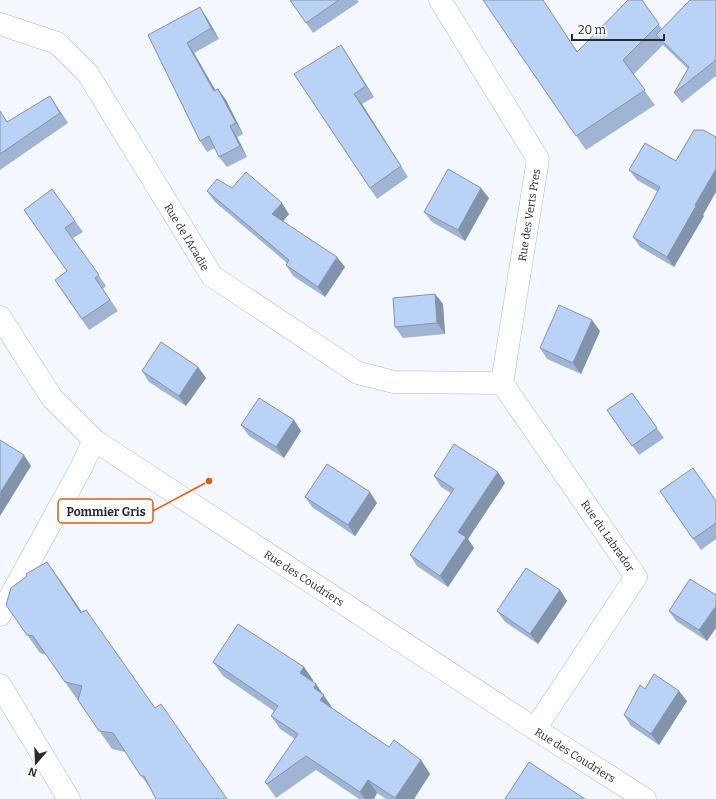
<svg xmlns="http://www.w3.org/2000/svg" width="716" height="799" viewBox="0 0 716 799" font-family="Bitter,serif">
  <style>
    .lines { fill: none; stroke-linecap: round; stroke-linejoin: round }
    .minor-casing { stroke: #aeb8c6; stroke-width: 23 }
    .minor { stroke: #fff; stroke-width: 22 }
    .wall { fill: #9fb5d3 }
    .shaded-wall { fill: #8293ac }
    .building { fill: #b9d2f5; stroke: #8293ac }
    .labels { text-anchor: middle; stroke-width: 4; stroke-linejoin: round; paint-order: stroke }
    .street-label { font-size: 11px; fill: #272b30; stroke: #fff }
    .leader { fill: none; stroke: #e8590c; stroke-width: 1.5 }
    .callout-dot { fill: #e8590c; stroke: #fff; stroke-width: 1.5 }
    .callout { fill: #fff; stroke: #e8590c; stroke-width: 1.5 }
    .callout-label { font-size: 12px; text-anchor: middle; font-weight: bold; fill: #272b30 }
  </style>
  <rect width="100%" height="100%" fill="#f4f8fe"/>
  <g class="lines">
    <!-- minor casing -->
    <g class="minor-casing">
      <g id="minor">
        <polyline points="440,0 538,159 502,383"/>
        <polyline points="0,24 57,43 88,74 212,276 358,373 394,382 502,383"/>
        <polyline points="0,317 52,398 94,440 535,729 645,799"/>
        <polyline points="502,383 636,577 535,729"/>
        <polyline points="0,615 81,468 94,440"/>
        <polyline points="0,685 69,799"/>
      </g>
    </g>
    <!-- minor -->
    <use href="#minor" class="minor"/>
  </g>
  <!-- wall -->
  <g class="wall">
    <polygon points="290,0 357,0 359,2 313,33"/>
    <polygon points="483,0 577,51 642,0 662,29 716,0 716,76 682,103 674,93 688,69 663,45 633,75 655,105 586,150"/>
    <polygon points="207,18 219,39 194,53 216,91 218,89 226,100 243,134 237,137 247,157 227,167 219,157 215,148 207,152 200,141 148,35"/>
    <polygon points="341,45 348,56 374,97 362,104 408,177 377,199 370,188"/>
    <polygon points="57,107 68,123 0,170 0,111 7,122"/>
    <polygon points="645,143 704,216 674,267 640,247 633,237 658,192 637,180 629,170"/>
    <polygon points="232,188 289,214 283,221 345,267 325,297 293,276 286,265 287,263 215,202 207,191"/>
    <polygon points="52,189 83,232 73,238 106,286 103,289 118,311 89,330 55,280 67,271"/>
    <polygon points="489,198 465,241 432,222 424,212"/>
    <polygon points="435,294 443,304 445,334 403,338 395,327"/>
    <polygon points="600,331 581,374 547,359 540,348"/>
    <polygon points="198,367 206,378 186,406 149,382 142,371"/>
    <polygon points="632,393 664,438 639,455 607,410"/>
    <polygon points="294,420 301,431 284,458 249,436 241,425"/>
    <polygon points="434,476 505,483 468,539 474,548 448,587 417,566 410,555 451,493 441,487"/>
    <polygon points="660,491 716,501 716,539 701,550"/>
    <polygon points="305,497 377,503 355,536 312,507"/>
    <polygon points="690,579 707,641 676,621 669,611"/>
    <polygon points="60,580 154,794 125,752 112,749 46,655 40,653 6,605"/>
    <polygon points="560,590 567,601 538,644 505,622 497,611"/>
    <polygon points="213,662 304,667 313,680 313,682 316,684 333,709 389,747 421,760 430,774 414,799 386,799 377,793 374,799 359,799 316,770 276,798 265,782 295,739 280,729 271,716 274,711 223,676"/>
    <polygon points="645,689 687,701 659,745 631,726 624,715"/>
  </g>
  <!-- shaded-wall -->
  <g class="shaded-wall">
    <polygon points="543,0 587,66 577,52"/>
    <polygon points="200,7 207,18 219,39 211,28"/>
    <polygon points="187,43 194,53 222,102 214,91"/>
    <polygon points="341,45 348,56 374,97 366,86"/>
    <polygon points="218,89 226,100 243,134 236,123"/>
    <polygon points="354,94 362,104 408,177 401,166"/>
    <polygon points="50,96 57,107 68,123 60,113"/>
    <polygon points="230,126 237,137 247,157 240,146"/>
    <polygon points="716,169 716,192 703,215 704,216 674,267 667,257 695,205"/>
    <polygon points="481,188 489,198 465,241 458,230"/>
    <polygon points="282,203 289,214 280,225 272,214"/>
    <polygon points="337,257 345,267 325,297 318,287"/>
    <polygon points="435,294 443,304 445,334 437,323"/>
    <polygon points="592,320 600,331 581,374 573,363"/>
    <polygon points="198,367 206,378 186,406 179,396"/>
    <polygon points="294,420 301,431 284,458 276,447"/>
    <polygon points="24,455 31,466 0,516 0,493"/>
    <polygon points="498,472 505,483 468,539 474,548 448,587 440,576 458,532"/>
    <polygon points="370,492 377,503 355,536 348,525"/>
    <polygon points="47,562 60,580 95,631 81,613"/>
    <polygon points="560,590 567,601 538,644 530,634"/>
    <polygon points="716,606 716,628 707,641 699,630"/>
    <polygon points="304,667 313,680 309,686 300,673"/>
    <polygon points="316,684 333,709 330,714 320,700 314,688"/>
    <polygon points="679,691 687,701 659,745 651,734"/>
    <polygon points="421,760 430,774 414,799 396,799 395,798"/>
    <polygon points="368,780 377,793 374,799 365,799 360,792"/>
  </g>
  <!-- building -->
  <g class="building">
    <polygon points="290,0 339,0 306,23"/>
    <polygon points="483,0 543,0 577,52 628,0 642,0 659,24 623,60 645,90 576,136"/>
    <polygon points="690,0 716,0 716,60 674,93 689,67 656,35"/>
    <polygon points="200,7 211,28 187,43 214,91 218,89 236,123 230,126 240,146 219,157 209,136 200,141 148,35"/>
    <polygon points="341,45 366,86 354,94 401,166 370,188 294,74"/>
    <polygon points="50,96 60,113 0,154 0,111 7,122"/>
    <polygon points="694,130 703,130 716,137 716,169 695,205 696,206 667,257 633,237 660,187 629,170 645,143 676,161"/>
    <polygon points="448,169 481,188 458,230 424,212"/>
    <polygon points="246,172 282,203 272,214 337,257 318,287 286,265 289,260 207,191 217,179 232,188"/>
    <polygon points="52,189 75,221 65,228 99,275 95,278 110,300 82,319 55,280 67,271 24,210"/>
    <polygon points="435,294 437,323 395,327 393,298"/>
    <polygon points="559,305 592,320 573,363 540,348"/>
    <polygon points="161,342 198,367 179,396 142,371"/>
    <polygon points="632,393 657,428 632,446 607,410"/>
    <polygon points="259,398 294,420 276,447 241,425"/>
    <polygon points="0,440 24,455 0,493"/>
    <polygon points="454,444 498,472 458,532 466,537 440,576 410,555 454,489 434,476"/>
    <polygon points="327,464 370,492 348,525 305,497"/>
    <polygon points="693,468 716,501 716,523 693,539 660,491"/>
    <polygon points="47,562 81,613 86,610 155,708 161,704 227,799 156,799 144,776 141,776 113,733 99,731 78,700 82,686 65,682 33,636 27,635 6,605 11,588 27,576 26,574"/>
    <polygon points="526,568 560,590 530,634 497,611"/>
    <polygon points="690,579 716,595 716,606 699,630 669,611"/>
    <polygon points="238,624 304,667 300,673 316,684 314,688 324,695 320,700 389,747 394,740 421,760 395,798 368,780 360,792 306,756 267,784 265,782 298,734 271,716 278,706 213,662"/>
    <polygon points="654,674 679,691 651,734 624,715 640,685 645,689"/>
    <polygon points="529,762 585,799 505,799"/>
  </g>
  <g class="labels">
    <!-- street labels -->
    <g class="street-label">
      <text transform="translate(529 215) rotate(-81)" y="4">Rue des Verts Pres</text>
      <text transform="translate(187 237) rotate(59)" y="4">Rue de l'Acadie</text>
      <text transform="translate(608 536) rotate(55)" y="4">Rue du Labrador</text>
      <text transform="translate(304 578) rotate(33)" y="4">Rue des Coudriers</text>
      <text transform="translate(575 755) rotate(32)" y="4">Rue des Coudriers</text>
    </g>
  </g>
  <!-- callouts -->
  <path class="leader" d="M209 481L153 511"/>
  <circle class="callout-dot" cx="209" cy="481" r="4"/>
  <rect class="callout" x="58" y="499" width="95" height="24" rx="4"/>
  <g class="callout-label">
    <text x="106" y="516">Pommier Gris</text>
  </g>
  <!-- north arrow -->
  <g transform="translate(36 763) rotate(199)" stroke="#ffffff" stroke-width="3" paint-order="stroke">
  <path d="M0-3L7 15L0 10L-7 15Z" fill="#272b30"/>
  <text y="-6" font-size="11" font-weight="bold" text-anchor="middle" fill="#272b30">N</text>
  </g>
  <!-- scale -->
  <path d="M572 34v6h92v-6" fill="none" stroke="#272b30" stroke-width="2"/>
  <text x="578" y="34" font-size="12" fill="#272b30" stroke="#ffffff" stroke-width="3" paint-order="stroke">20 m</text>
</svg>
